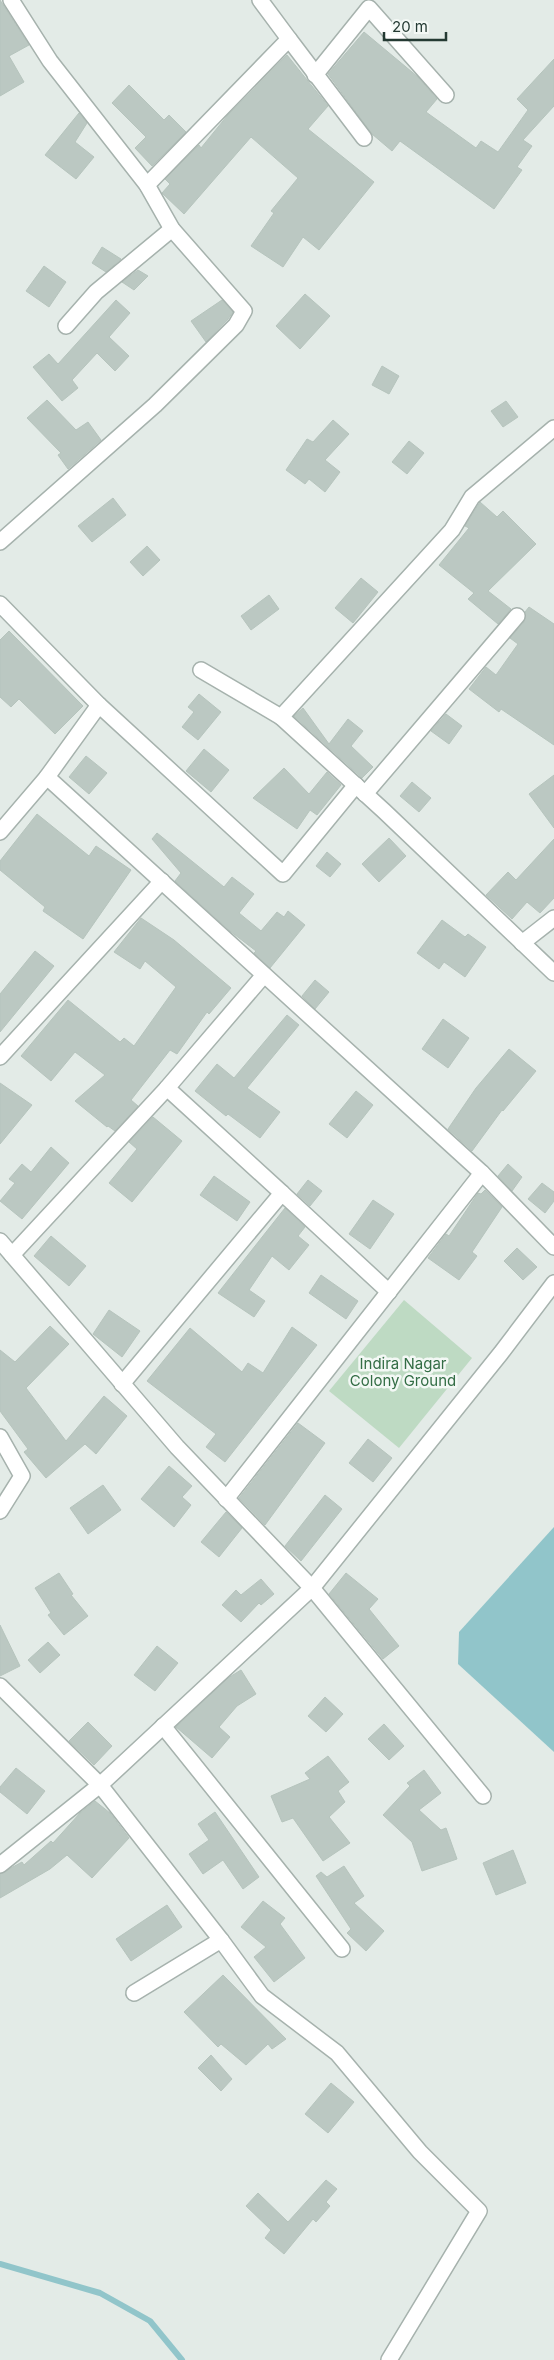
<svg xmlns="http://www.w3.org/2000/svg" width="554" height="2360" viewBox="0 0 554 2360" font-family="Inter,sans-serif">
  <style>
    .green { fill: #bedac3 }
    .water { fill: #91c5ca }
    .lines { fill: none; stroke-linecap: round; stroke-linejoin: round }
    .stream { stroke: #91c5ca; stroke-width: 6 }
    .building { fill: #bbc8c2; stroke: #b6c4bd }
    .minor-casing { stroke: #a6b2ad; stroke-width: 18 }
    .minor { stroke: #fff; stroke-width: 15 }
    .labels { text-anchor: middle; stroke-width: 5; stroke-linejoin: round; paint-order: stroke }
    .park-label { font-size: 15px; fill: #336d45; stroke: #f3f8f5 }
  </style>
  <rect width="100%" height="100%" fill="#e3ebe7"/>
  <!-- green -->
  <polygon class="green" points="404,1300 472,1358 399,1448 329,1391"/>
  <!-- water -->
  <polygon class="water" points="554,1527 554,1752 458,1664 459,1632"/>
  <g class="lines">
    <!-- stream -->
    <polyline class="stream" points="0,2264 100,2293 150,2321 182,2360"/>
  </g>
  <!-- building -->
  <g class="building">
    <polygon points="0,0 29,45 9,56 24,82 0,96"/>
    <polygon points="364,32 418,77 437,99 426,112 476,148 481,141 498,152 528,110 517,99 554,59 554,106 523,140 532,146 517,167 522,170 494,209 400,141 392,151 372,134 328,74"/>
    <polygon points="287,55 328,106 308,129 374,182 319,250 303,237 283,267 251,246 274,213 271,211 298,178 251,137 184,214 162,193 170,184 165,179 199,145 201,148 227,116"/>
    <polygon points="129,85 164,120 169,115 186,132 152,166 135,148 146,137 112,103"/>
    <polygon points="79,113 87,123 75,142 94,157 76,179 45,155"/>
    <polygon points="102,247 121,259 106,272 92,263"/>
    <polygon points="44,266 66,282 49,307 26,291"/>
    <polygon points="138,270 148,276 134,290 122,282"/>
    <polygon points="305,294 330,316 300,349 276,326"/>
    <polygon points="116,300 130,313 109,337 129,356 115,371 97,353 72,380 78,388 62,401 33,367 49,354 58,364"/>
    <polygon points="222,300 233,312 228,319 206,342 191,321"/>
    <polygon points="382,366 399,376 389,394 372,385"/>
    <polygon points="47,400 76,430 88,422 101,440 68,469 58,455 61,453 27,418"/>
    <polygon points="506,401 518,417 503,427 491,411"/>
    <polygon points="333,420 349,434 325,460 340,472 325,492 309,479 305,484 286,470 307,439 313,442"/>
    <polygon points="409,441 424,453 407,474 392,462"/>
    <polygon points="113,498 126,515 92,542 78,526"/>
    <polygon points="480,502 497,517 503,511 536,544 488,591 511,609 498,624 468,599 474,593 439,565 469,528 465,526"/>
    <polygon points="147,546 160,560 143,576 130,562"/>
    <polygon points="361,578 378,592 353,623 335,608"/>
    <polygon points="269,595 279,609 251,630 241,616"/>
    <polygon points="529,607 554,624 554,745 501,709 499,712 469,689 486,667 496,675 518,644 510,638 524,622 525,612"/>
    <polygon points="9,631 83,706 55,734 19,699 11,707 0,697 0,640"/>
    <polygon points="199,694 221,712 198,740 182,727 194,712 188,707"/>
    <polygon points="303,708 329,744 348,719 363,731 351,746 373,767 362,778 294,716"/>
    <polygon points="446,714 462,726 449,744 431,731"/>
    <polygon points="204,749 229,770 211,792 186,771"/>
    <polygon points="86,756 107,773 89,794 69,777"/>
    <polygon points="284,768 309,794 327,772 341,785 317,815 310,810 297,829 253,798"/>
    <polygon points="554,775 554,828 529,794"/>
    <polygon points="412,782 431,798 419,812 400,796"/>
    <polygon points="37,814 89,856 96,846 131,870 83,939 43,911 45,907 0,870 0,861"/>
    <polygon points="157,833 224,887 232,877 254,894 239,913 261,931 277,912 284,917 288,911 305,925 270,968 254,953 256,951 230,931 175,881 181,873 152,839"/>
    <polygon points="389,838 406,856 379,882 362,864"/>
    <polygon points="554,839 554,898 540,913 527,902 512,919 486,895 508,872 516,880"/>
    <polygon points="327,852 341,864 330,877 316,866"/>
    <polygon points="141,918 174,940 231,988 209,1014 207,1012 177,1054 170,1050 131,1100 138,1106 115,1131 108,1126 107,1127 75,1101 105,1075 75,1052 51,1081 21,1056 68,1000 120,1042 124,1038 134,1046 176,987 145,961 140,969 114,952"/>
    <polygon points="442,920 465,937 468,934 486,947 465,977 444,962 439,969 417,953"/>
    <polygon points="35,951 54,966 0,1032 0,994"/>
    <polygon points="315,980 329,992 315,1009 302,996"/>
    <polygon points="287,1015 299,1025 247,1088 280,1112 260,1138 228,1114 226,1116 195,1091 217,1064 234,1078"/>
    <polygon points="443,1019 469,1038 448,1068 422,1049"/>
    <polygon points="509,1049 536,1071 503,1111 502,1110 472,1151 448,1129 476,1088"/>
    <polygon points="0,1083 32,1105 0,1144"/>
    <polygon points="356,1091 373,1105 347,1138 329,1124"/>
    <polygon points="153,1117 182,1141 132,1202 109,1183 137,1149 129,1142"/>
    <polygon points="51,1147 69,1163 22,1219 0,1201 15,1183 9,1179 22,1164 31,1172"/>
    <polygon points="508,1164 522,1177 512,1191 498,1176"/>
    <polygon points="214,1176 250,1202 237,1221 200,1195"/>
    <polygon points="308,1180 322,1191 310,1206 297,1194"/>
    <polygon points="542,1183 554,1192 554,1201 545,1213 528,1199"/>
    <polygon points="485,1190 502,1207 472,1252 477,1256 459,1280 428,1258 446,1234 449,1236 478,1193 481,1194"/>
    <polygon points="373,1200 394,1214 370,1249 349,1234"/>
    <polygon points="285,1208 305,1227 298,1236 309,1245 289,1270 272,1256 249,1290 265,1301 254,1317 218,1293"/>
    <polygon points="51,1236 86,1266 69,1286 34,1256"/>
    <polygon points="517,1248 537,1267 523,1280 504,1261"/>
    <polygon points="321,1275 358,1301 346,1319 309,1293"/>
    <polygon points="109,1310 140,1331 122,1357 93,1334"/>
    <polygon points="50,1326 69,1344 26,1388 66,1441 104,1396 127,1416 96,1454 85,1444 46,1478 24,1452 28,1449 0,1411 0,1350 15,1362"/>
    <polygon points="292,1327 317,1345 225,1462 206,1447 216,1434 147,1381 190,1328 242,1372 248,1363 263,1373"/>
    <polygon points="298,1423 325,1443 265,1525 239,1498"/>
    <polygon points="368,1439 392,1458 373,1482 349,1463"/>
    <polygon points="169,1466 192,1486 182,1497 191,1505 174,1527 141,1499"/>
    <polygon points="103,1485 121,1510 88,1534 70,1508"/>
    <polygon points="325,1495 342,1509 301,1561 285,1546"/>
    <polygon points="226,1512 242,1528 219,1557 201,1542"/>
    <polygon points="59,1573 73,1594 71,1595 88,1616 64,1635 48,1615 51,1613 35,1588"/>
    <polygon points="346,1573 378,1599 369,1609 399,1646 383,1659 329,1594"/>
    <polygon points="261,1579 274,1594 261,1605 259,1603 241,1622 222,1605 236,1590 241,1595"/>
    <polygon points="0,1625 20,1666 0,1676"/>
    <polygon points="48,1642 60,1655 40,1673 28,1660"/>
    <polygon points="157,1646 178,1663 155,1691 134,1675"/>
    <polygon points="241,1670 256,1694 237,1706 219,1727 230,1737 212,1758 176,1727 228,1678"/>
    <polygon points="325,1697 343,1714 326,1732 308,1716"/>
    <polygon points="88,1722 112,1746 94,1765 69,1741"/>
    <polygon points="384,1724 404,1746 389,1760 368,1739"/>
    <polygon points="328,1756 349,1782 338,1791 345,1802 329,1817 350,1843 323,1861 293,1818 282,1822 271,1796 310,1779 305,1773"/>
    <polygon points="16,1768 45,1791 27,1814 0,1792 0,1787"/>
    <polygon points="424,1770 441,1793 419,1810 441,1830 446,1828 457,1859 422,1871 412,1842 383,1815 410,1786 407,1783"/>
    <polygon points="95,1801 110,1813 129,1838 92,1878 67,1855 50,1869 0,1898 0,1874 22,1862 24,1865 51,1841 53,1843 80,1813"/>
    <polygon points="215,1812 259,1877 243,1889 223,1860 203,1874 189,1854 209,1840 198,1824"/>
    <polygon points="513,1850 526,1883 496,1895 483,1863"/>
    <polygon points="344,1866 364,1896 354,1903 384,1931 366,1951 347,1933 351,1929 316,1876 321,1872 327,1877"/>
    <polygon points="263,1901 285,1918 280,1924 305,1958 274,1982 254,1957 266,1947 241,1927"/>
    <polygon points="167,1905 182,1927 131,1961 116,1939"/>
    <polygon points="223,1975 286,2039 272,2049 268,2044 246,2065 221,2044 218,2047 184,2012"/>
    <polygon points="211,2055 232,2079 221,2091 198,2068"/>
    <polygon points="331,2083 354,2102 328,2133 305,2114"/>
    <polygon points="326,2180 337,2189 326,2202 330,2206 316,2222 313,2219 284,2254 265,2238 271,2230 246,2206 258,2193 288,2222"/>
  </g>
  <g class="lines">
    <!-- minor casing -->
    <g class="minor-casing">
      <g id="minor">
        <polyline points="289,39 364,138"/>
        <polyline points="315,75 369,8 446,95"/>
        <polyline points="147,185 289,39 260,0"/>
        <polyline points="66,326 96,292 172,229"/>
        <polyline points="0,542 155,405 236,325 244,311 172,229 147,185 50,61 11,0"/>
        <polyline points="0,604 99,705 47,777 482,1173 554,1247"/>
        <polyline points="201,670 281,717 452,530 472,497 554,428"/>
        <polyline points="99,705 283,874 356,785"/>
        <polyline points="281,717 384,811 554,973"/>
        <polyline points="365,794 517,616"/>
        <polyline points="0,832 47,777"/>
        <polyline points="522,943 554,918"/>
        <polyline points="0,1057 162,881"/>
        <polyline points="167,1088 264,975"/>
        <polyline points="0,1241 177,1447 312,1588 483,1796"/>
        <polyline points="12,1255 167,1088 282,1193"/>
        <polyline points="122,1384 282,1193 389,1292"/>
        <polyline points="0,1437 22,1476 0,1511"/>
        <polyline points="226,1499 482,1173"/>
        <polyline points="0,1686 100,1785 0,1865"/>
        <polyline points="163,1726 342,1949"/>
        <polyline points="134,1993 221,1940"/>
        <polyline points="389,2360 479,2211 420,2152 337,2053 262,1996 221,1940 100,1785 312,1588 501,1353 554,1283"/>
      </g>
    </g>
    <!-- minor -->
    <use href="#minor" class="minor"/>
  </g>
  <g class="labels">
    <!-- park labels -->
    <g class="park-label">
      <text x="403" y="1369">Indira Nagar<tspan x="403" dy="17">Colony Ground</tspan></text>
    </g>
  </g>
  <!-- scale -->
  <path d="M384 32v8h62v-8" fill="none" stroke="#243a33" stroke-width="2.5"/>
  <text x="392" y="32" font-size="15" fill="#243a33" stroke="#f3f8f5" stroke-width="4" paint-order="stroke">20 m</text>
</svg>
